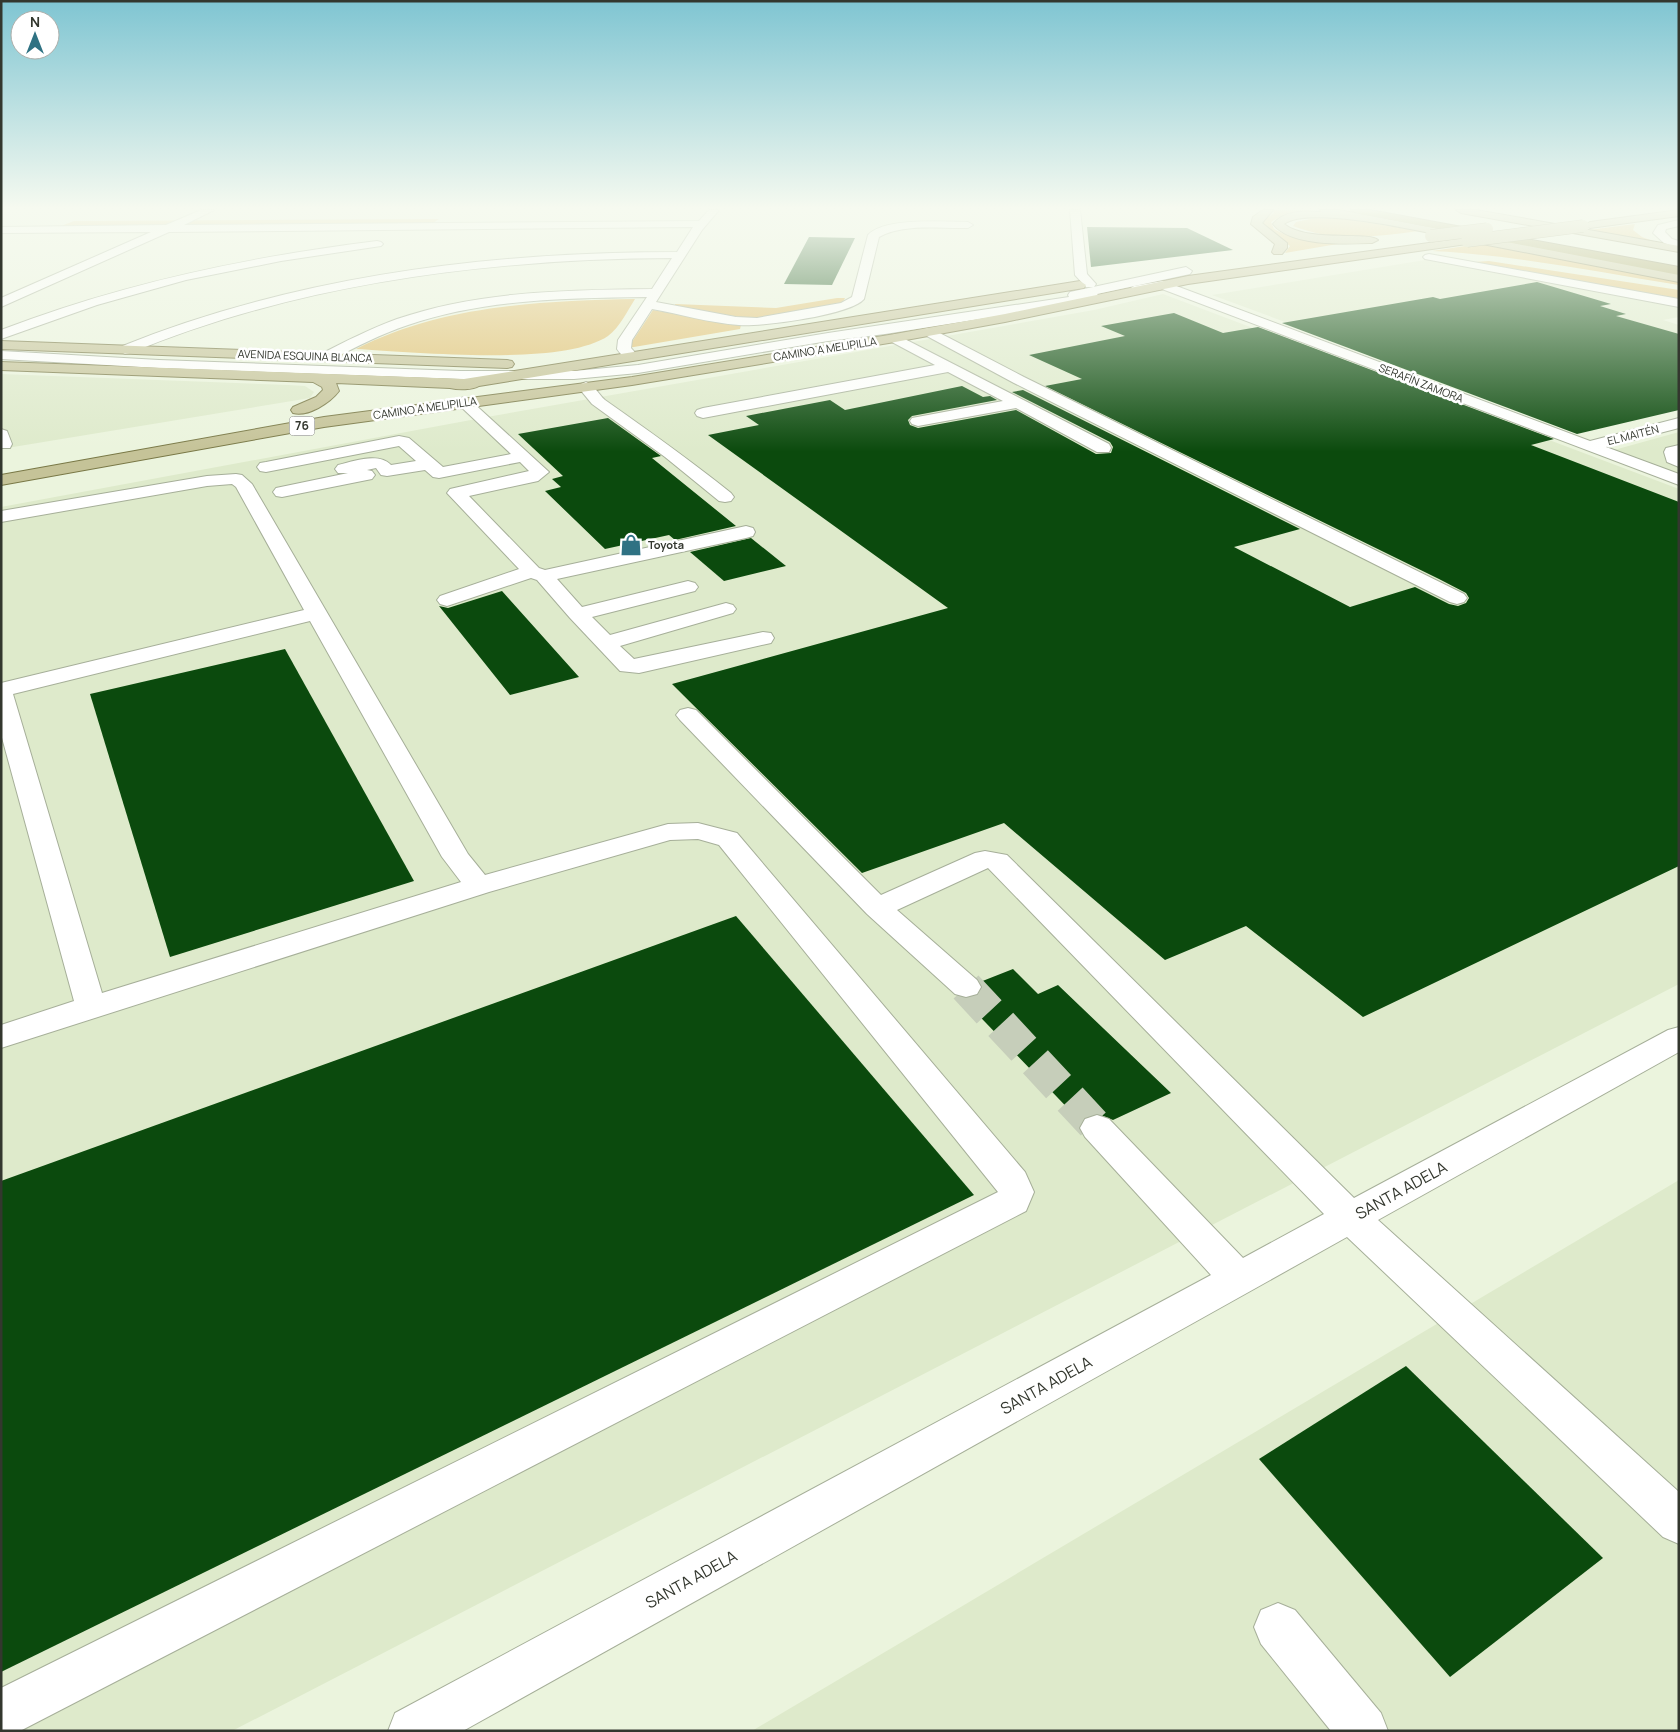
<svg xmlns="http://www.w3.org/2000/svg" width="1680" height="1732" viewBox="0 0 1680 1732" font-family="Manrope,sans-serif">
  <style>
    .built { fill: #deeacb }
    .green { fill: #e0c070 }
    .building { fill: #0b4a0d }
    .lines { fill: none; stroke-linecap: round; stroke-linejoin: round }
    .minor-tunnel { stroke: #c6ceba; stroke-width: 34; stroke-dasharray: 34 17; stroke-linecap: butt }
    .minor-casing { stroke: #a6af99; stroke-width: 2 }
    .major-casing { stroke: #797846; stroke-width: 2 }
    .highway-casing { stroke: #797846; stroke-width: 2 }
    .minor { fill: #fff; fill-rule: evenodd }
    .major { fill: #c5c398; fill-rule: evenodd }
    .highway { fill: #9e9b53; fill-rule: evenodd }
    .major-bridge-casing { stroke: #797846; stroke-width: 13; stroke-linecap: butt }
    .major-bridge { stroke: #c5c398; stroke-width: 12 }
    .labels { text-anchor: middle; stroke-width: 5; stroke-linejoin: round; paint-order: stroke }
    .far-street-label { font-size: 11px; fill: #33372e; stroke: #fff }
    .far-poi-label { font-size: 11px; font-weight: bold; fill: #33372e; stroke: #fff; text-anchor: start }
    .shield { fill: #fff; stroke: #70736d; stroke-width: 1 }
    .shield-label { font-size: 12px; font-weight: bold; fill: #33372e }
    .near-street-label { font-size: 16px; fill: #33372e; stroke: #fff }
  </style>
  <rect width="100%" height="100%" fill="#ebf4dd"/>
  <!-- built -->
  <g class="built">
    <polygon points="1431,259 1679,307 1679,317 1663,320 1679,325 1679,343 1410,368 1212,295"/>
    <polygon points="1163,294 1679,489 1679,984 232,1731 1,1731 1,507 487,417 1094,310"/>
    <polygon points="1,374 288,385 305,386 314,392 310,398 1,449"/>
    <polygon points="1679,432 1679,474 1614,450"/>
    <polygon points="1679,1180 1679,1731 752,1731"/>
  </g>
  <!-- green -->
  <g class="green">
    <path d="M 1274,210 L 1307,210 L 1325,213 L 1281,216 L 1271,222 L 1274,229 C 1297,242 1324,241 1349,242 L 1285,253 L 1290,246 L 1263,226 L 1261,222 L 1274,213 Z"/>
    <path d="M 1315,218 L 1346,219 L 1418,231 C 1375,237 1334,242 1293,226 L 1296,222 Z"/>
    <polygon points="439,219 430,225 56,228 74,221"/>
    <polygon points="1635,224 1633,230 1642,237 1661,244 1588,230"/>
    <path d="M 1485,243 L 1679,281 L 1679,285 C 1597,272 1515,255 1432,251 Z"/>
    <polygon points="1489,261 1679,290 1679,301 1474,262"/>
    <polygon points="837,298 845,298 842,304 765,318 747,318 675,307 675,304 776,308"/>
    <path d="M 635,299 C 628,310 619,328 608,336 C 562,367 415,352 356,349 C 442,305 541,301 635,299 Z"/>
    <polygon points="653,310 741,325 740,329 628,348"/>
  </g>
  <!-- building -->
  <g class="building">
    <polygon points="1087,227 1187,228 1233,250 1091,267"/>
    <polygon points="809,237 855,238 832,285 784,284"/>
    <polygon points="1537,282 1611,304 1600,306 1626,314 1616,316 1679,334 1679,410 1577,434 1282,323 1433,297 1440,299"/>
    <polygon points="1174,313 1223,333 1258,327 1554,439 1531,445 1679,502 1679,866 1363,1017 1246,926 1165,960 1004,823 862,873 672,684 948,608 708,435 759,425 746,416 830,400 845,410 962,386 983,397 990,396 997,400 912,416 908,420 910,425 918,428 1016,410 1096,454 1111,453 1113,447 1110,442 1012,392 1023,390 1300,529 1234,547 1350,607 1415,587 1449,604 1458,606 1466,603 1469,598 1466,593 1439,579 1045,386 1082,379 1029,355 1125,336 1101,326"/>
    <polygon points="608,418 661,456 652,458 736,526 675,540 669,535 605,549 545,491 561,487 552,479 563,476 518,434"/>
    <polygon points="751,538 786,566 724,581 690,552"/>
    <polygon points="502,591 579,677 510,695 439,606 448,608"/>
    <polygon points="285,649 414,881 170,957 90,694"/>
    <polygon points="736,916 974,1195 1,1672 1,1181"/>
    <polygon points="1013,969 1038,994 1058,985 1171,1093 1113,1120 1096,1113 1084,1117 1081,1122 962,998 966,999 977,996 983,988 980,982"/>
    <polygon points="1406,1366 1603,1558 1450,1677 1259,1459"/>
  </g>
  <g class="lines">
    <!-- minor-tunnel -->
    <polyline class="minor-tunnel" points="966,987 1097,1128"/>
    <!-- minor casing -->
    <g class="minor-casing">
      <g id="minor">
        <path d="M 201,210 L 214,210 L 184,225 L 699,221 L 709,210 L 719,210 L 702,230 L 656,302 L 736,317 L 757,318 L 841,303 L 852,297 L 868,235 C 885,217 944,222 968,222 L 973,225 L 968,228 C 940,229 905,223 879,237 L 864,299 C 851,315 761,327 739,325 C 710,323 680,314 652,309 L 632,340 L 631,348 L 638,356 L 636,359 C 627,361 622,356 617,349 L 618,340 L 647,297 C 567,298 484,299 408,325 C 381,334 356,347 331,360 L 321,360 L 319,357 L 321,354 C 346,341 370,329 397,319 C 478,291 567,290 652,289 L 672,258 C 491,259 298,283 130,353 L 125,354 L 118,350 L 120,347 C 295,276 489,252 677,252 L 693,227 L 169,232 L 1,307 L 1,298 L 151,232 L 1,233 L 1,227 L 166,225 Z"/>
        <polygon points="1070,210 1080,210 1087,274 1096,284 1094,287 1086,287 1075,275"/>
        <polygon points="1679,220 1679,226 1666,229 1665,232 1672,239 1679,241 1679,248 1664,243 1653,233 1658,225"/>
        <path d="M 377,241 L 381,242 L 383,244 L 381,246 L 281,261 L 186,280 L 97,305 L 1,339 L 1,330 C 123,283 248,257 377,241 Z"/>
        <polygon points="1429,254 1679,299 1679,307 1425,259 1423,257 1425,255"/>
        <polygon points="1186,267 1192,271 1190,274 1097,294 1100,297 1094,301 885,334 828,341 638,373 574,379 460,379 159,368 1,359 1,351 159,360 460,371 574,371 638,365 828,333 1069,297 1068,295 1070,292"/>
        <polygon points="1163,281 1590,441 1679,418 1679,428 1606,447 1679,474 1679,485 1162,289 1134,294 1128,290 1134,286"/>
        <polygon points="930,328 1024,377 1464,594 1467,598 1464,602 1457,604 1450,602 1014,383 925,335 923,332 925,329"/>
        <polygon points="895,334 1109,444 1111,448 1109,452 1097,452 1016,408 918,426 912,424 910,421 912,418 1003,401 948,372 703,418 697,416 695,413 697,410 703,408 935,365 890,341 888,338"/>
        <path d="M 586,382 C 595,385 598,394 605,400 C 649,431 690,460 731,493 L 734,497 L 731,501 L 725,502 L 719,501 L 665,457 L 592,404 L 578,387 L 581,384 Z"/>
        <path d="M 464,397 L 469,399 L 549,472 L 538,481 L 469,496 L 539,568 L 545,570 L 746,526 L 753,528 L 755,532 L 753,536 L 746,538 L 557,579 L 582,607 L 688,581 L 695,583 L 698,587 L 695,591 L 592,617 L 610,635 L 726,603 L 733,605 L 736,609 L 733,613 L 620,646 L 634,659 L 763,632 L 771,633 L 774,638 L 771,643 L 639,673 L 620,671 L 570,618 L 537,580 L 531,578 L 447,606 L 440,604 L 437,600 L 440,596 L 519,569 L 447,493 L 450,489 L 529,471 L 520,462 L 439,478 L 433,477 L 425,470 L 387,476 L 381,475 L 376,468 L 367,470 L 372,471 L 375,475 L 372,479 L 282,497 L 276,496 L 273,492 L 276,488 L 348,473 L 338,473 L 335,469 L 338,465 C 354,461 379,452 391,465 L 416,461 L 399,446 L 266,472 L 260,471 L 257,467 L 260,463 L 266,462 L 399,436 L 409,438 L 443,467 L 511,454 L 459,405 L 456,402 L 459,399 Z"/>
        <polygon points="1,429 7,431 12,444 10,448 1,448"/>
        <polygon points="1679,445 1679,467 1667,462 1664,452 1666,448"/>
        <path d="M 236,474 L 242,475 L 252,484 L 468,854 L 485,875 L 668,824 L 698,823 L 737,833 L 1025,1172 L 1034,1192 L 1026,1211 L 20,1731 L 1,1731 L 1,1688 L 998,1192 L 719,845 L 698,839 L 670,840 L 489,892 L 1,1048 L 1,1025 L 74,1001 L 1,734 L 1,683 L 304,610 L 236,487 L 232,484 L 207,486 L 1,522 L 1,511 L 207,476 ZM 310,621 L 442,857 L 461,882 L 102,993 L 13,694 Z"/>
        <polygon points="688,708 696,710 881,895 975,853 985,851 1007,855 1354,1198 1668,1030 1679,1027 1679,1052 1378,1220 1679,1492 1679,1544 1663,1537 1347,1237 463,1731 388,1731 395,1713 1211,1275 1085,1137 1080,1128 1085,1119 1097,1115 1109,1119 1243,1258 1324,1214 988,868 897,910 977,980 981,987 977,994 966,997 955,994 867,914 680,720 676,715 680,710"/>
        <polygon points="1278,1603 1295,1610 1381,1713 1388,1731 1331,1731 1261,1644 1254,1627 1261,1610"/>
      </g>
    </g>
    <!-- major casing -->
    <g class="major-casing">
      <g id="major">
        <polygon points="1263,210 1273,210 1262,223 1287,243 1287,248 1282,254 1274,254 1272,252 1275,244 1251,224 1253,217"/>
        <path d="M 1320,210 L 1339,210 L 1679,274 L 1679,282 L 1472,242 L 1467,244 L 1188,284 L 1005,322 L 895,342 L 632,385 L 324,427 L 1,485 L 1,475 L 324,417 L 632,377 L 895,334 L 1005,314 L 1188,276 L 1458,239 C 1423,232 1311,205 1284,224 C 1308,243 1368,231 1378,240 L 1372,243 C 1345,244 1291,247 1273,224 C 1284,210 1305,211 1321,212 Z"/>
        <polygon points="1456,210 1476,210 1679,246 1679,252 1461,213"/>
        <polygon points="1679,210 1679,216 1590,228 1585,225 1590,222"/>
        <path d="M 1080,281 L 1086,285 L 1084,288 L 479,386 C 473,390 458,390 450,388 L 336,383 L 339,391 C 330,403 308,417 293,413 L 291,410 L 293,407 L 316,397 L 323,390 L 322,387 L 313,382 L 1,370 L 1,362 L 464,379 Z"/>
        <polygon points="1,341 507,360 512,361 514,364 512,367 507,368 1,349"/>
      </g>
    </g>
    <!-- highway casing -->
    <g class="highway-casing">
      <polygon id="highway" points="1351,210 1370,210 1679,267 1679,275 1356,213"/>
    </g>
    <!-- minor -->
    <use href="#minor" class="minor"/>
    <!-- major -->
    <use href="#major" class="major"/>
    <!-- highway -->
    <use href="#highway" class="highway"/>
    <!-- major-bridge casing -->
    <g class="major-bridge-casing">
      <g id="major-bridge">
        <polyline points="1431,236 1487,229"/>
        <polyline points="1467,241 1583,226"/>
      </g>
    </g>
    <!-- major-bridge -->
    <use href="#major-bridge" class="major-bridge"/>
  </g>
  <!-- sky -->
  <linearGradient id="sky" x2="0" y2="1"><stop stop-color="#7fc5d2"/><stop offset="0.46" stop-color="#f6faf0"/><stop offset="1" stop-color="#f6faf0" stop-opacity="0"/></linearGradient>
  <rect width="1680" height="452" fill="url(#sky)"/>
  <!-- icons -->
  <defs>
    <g id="shop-bare" transform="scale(1.725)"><path d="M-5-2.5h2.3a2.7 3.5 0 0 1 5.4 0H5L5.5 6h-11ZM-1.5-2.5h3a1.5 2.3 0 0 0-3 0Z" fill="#2f7283" stroke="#fff" stroke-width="2.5" paint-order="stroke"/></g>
  </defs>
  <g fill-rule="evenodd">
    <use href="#shop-bare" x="631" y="545"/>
  </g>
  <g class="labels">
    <!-- far-street labels -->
    <g class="far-street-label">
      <text transform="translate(825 349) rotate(-9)" y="4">CAMINO A MELIPILLA</text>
      <text transform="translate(305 356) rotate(2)" y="4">AVENIDA ESQUINA BLANCA</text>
      <text transform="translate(1421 383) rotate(21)" y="4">SERAFÍN ZAMORA</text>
      <text transform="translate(425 408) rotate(-8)" y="4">CAMINO A MELIPILLA</text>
      <text transform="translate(1633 435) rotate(-14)" y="4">EL MAITÉN</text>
    </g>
    <!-- far-poi labels -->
    <g class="far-poi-label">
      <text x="648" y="549">Toyota</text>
    </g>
    <!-- shield labels -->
    <rect class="shield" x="289.5" y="416.5" width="25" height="19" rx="4"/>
    <g class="shield-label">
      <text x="302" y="430">76</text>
    </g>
    <!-- near-street labels -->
    <g class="near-street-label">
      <text transform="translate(1401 1190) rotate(-29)" y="6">SANTA ADELA</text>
      <text transform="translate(1046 1385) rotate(-29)" y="6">SANTA ADELA</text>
      <text transform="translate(691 1579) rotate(-29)" y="6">SANTA ADELA</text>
    </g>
  </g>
  <!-- border -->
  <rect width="1680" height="1732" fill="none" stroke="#33372e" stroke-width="5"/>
  <!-- north arrow -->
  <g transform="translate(35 35)"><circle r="24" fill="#ffffff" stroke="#adafab"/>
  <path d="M0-4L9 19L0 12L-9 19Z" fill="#2f7283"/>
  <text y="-8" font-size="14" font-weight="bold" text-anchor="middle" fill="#33372e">N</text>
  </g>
</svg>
